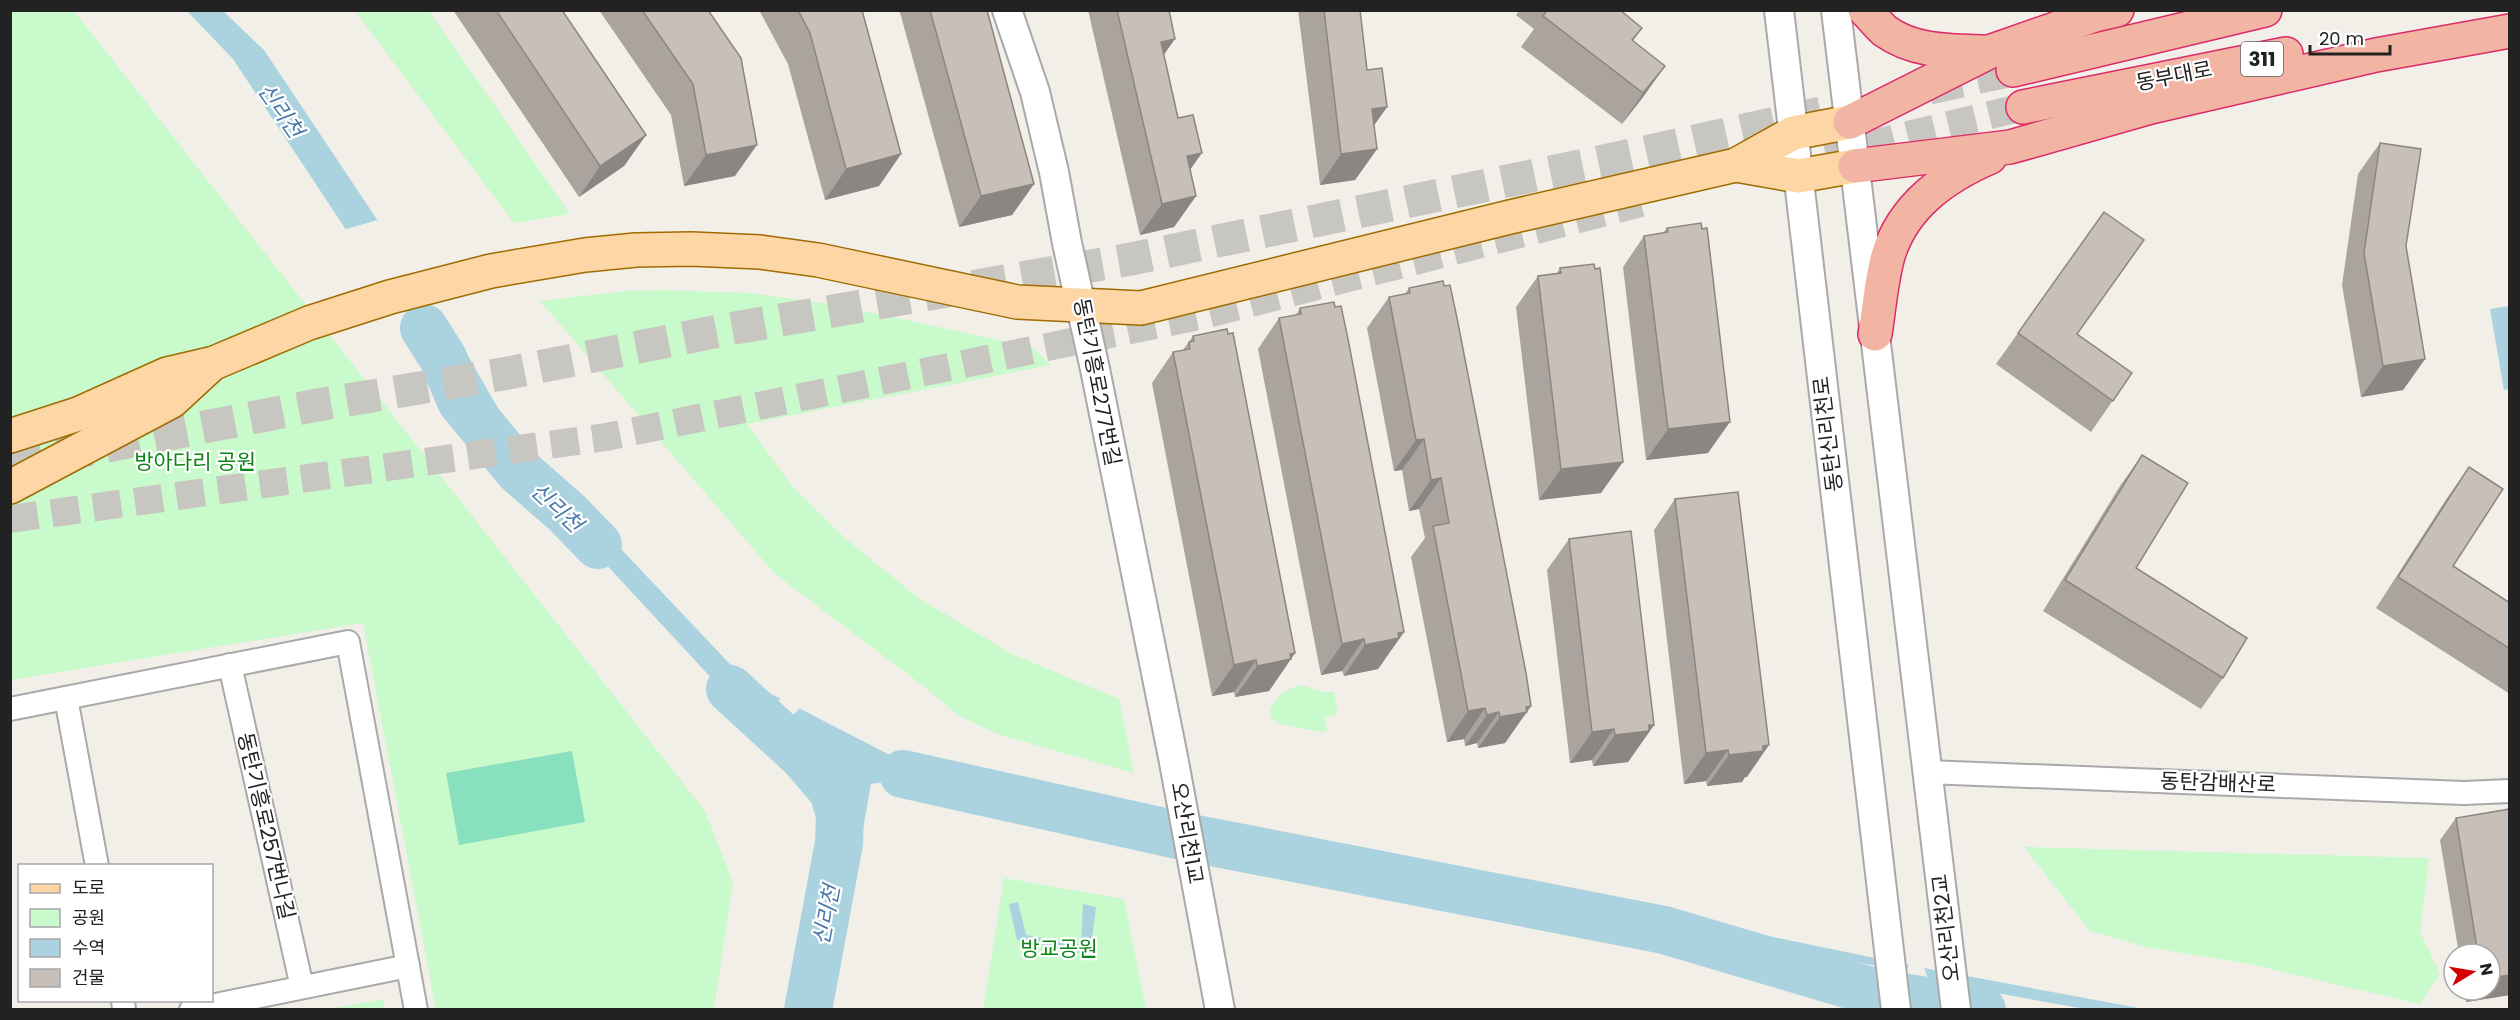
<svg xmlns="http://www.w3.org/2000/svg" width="2520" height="1020" viewBox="0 0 2520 1020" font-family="Poppins,'Noto Sans KR',sans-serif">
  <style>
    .park { fill: #c8facc }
    .pitch { fill: #88e0be }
    .water { fill: #aad3df }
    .pier { fill: #f2efe9 }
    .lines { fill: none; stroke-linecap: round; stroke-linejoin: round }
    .river { stroke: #aad3df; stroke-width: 48 }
    .tertiary-tunnel { stroke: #c8c6c1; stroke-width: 28; stroke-dasharray: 28 14; stroke-linecap: butt }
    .trunk-tunnel { stroke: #c8c6c1; stroke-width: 33; stroke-dasharray: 33 16; stroke-linecap: butt }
    .minor-casing { stroke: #a9a9a9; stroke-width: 26 }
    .tertiary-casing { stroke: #a9a9a9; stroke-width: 32 }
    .primary-casing { stroke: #a06b00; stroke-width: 36 }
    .trunk-casing { stroke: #dc2a67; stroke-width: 36 }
    .minor { stroke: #fff; stroke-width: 22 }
    .tertiary { stroke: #fff; stroke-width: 28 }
    .primary { stroke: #fcd6a4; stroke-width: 33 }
    .trunk { stroke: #f2b4a3; stroke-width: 33 }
    .wall { fill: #aba49e }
    .shaded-wall { fill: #8b8681 }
    .building { fill: #c7bfb8; stroke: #8b8681; stroke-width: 1.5 }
    .labels { text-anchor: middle; stroke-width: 4.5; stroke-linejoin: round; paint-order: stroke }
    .shield { fill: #fff; stroke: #646464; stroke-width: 1.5 }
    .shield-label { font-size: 20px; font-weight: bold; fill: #222 }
    .street-label { font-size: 21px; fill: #222; stroke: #fff }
    .park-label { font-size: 21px; fill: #0c8416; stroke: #fff }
    .water-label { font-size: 22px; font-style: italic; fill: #4a7aab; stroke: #fff }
  </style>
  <rect width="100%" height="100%" fill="#f2efe9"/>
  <!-- park -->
  <g class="park">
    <polygon points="11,11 74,11 705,811 733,882 714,1009 436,1009 363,623 11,680"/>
    <polygon points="355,11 429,11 570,214 514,223"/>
    <polygon points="661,290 750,293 836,305 1032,347 1051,365 747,424 792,486 846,539 920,599 1010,653 1119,699 1134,773 1000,735 959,716 922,685 775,574 540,301 626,291"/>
    <path d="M 1301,685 L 1324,692 L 1334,692 L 1338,714 L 1325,717 L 1327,731 L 1322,732 L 1280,724 L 1271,717 L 1270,709 C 1277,695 1286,689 1301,685 Z"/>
    <polygon points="2024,847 2429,858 2420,932 2440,974 2420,1004 2249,964 2146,947 2090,931"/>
    <polygon points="1004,878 1124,899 1146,1009 983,1010"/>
    <polygon points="383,999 385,1009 329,1009"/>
  </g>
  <!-- pitch -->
  <polygon class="pitch" points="572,751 585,822 459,845 446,773"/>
  <!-- water -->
  <g class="water">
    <path d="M 187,11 L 223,11 L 264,50 L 468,356 L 514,436 L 746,681 L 888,754 L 1169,816 L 1169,822 L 905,778 L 871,784 L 831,1009 L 808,1009 C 813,980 821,952 840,928 L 851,780 L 740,709 L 602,560 L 429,355 L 233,59 Z"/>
    <polygon points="2509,306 2509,389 2504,390 2490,309"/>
    <polygon points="1198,819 1909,965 1906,972 1199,831"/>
    <polygon points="1018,902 1026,935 1081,945 1083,904 1096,907 1090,955 1017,940 1009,904"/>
    <polygon points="1924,968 2144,1009 2085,1009 1929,981"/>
  </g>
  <!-- pier -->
  <g class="pier">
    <polygon points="381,219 464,345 426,356 343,230"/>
    <polygon points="783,696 802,706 774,734 756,723"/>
    <polygon points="1145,807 1170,813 1171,823 1169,825 1147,822"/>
    <polygon points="1198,816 1230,822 1234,841 1197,834"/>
  </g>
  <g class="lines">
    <!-- river -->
    <g class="river">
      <polyline points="424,328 443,358 461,401 518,470 567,513 598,545"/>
      <polyline points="730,689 803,756 833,791 840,814 839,843 808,1010"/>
      <polyline points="903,774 1191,838 1664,930 1877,993 1982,1010"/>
    </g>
    <!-- tertiary-tunnel -->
    <g class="tertiary-tunnel">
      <polyline points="1785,165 2023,107"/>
      <polyline points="10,519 606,437 1204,315 1641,203"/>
    </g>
    <!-- trunk-tunnel -->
    <g class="trunk-tunnel">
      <polyline points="1929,88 2013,70"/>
      <polyline points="10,465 312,406 508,373 729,329 1131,259 1618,158 1821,113"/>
    </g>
    <!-- minor casing -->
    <g class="minor-casing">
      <g id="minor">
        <polyline points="230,665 302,987"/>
        <polyline points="66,698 97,866"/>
        <polyline points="10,709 348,642 416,1010"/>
        <polyline points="1927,772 2464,793 2510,791"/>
        <polyline points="123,1000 124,1010"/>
        <polyline points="191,1010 408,966"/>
      </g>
    </g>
    <!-- tertiary casing -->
    <g class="tertiary-casing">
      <g id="tertiary">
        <polyline points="1007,10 1035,92 1054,172 1067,243 1095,369 1173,757 1220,1010"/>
        <polyline points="1779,10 1896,1010"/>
        <polyline points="1836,10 1956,1010"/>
      </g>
    </g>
    <!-- primary casing -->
    <g class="primary-casing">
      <g id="primary">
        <polyline points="1736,165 1798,176 1855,166"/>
        <polyline points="10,436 78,414 167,374 214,363 309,323 390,297 491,271 585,255 636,250 691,249 760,252 818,260 1017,302 1141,308 1510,217 1736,165 1793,133 1850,122"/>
        <polyline points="10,487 172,401 212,364"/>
      </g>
    </g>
    <!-- trunk casing -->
    <g class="trunk-casing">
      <g id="trunk">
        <path d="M 1865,10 C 1872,17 1878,25 1885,31 C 1914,52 1950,51 1984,52"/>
        <polyline points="2013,70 2265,10"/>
        <polyline points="2023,107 2286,54"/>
        <polyline points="1850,122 1989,52 2095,15 2117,10"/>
        <polyline points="1855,166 2010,147 2151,107 2376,55 2510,31"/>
        <path d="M 1875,334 C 1879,309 1881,281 1888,256 C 1903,206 1944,177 1990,157"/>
      </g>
    </g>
    <!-- minor -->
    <use href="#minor" class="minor"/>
    <!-- tertiary -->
    <use href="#tertiary" class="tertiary"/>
    <!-- primary -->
    <use href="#primary" class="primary"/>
    <!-- trunk -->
    <use href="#trunk" class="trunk"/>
  </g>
  <!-- wall -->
  <g class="wall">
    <polygon points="453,10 562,10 646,135 624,166 579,197"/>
    <polygon points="599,10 708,10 735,176 684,186 671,115"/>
    <polygon points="759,10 862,10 901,154 879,186 825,200 788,64"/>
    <polygon points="899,10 987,10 1034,184 1012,215 959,227 901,16"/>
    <polygon points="1088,10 1169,10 1164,55 1196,196 1174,227 1140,235"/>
    <polygon points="1298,10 1360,10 1367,70 1387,107 1374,125 1377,149 1355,180 1320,185"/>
    <polygon points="1520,10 1620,10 1642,28 1633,41 1665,66 1643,97 1622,124 1521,47 1534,29 1516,15"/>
    <polygon points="2380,143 2406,246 2425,359 2403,390 2361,397 2342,285 2358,174"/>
    <polygon points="2104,212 2077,334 2132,373 2091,432 1996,364"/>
    <polygon points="1667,228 1708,453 1646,460 1623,267 1644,236 1663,233"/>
    <polygon points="1560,268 1601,493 1539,500 1516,307 1538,276 1557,273"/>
    <polygon points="1409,288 1531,706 1505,743 1478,748 1477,743 1465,746 1464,739 1447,742 1411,557 1425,538 1419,509 1409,511 1402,470 1394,471 1367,328 1389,297 1405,294"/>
    <polygon points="1300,308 1404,632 1378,669 1344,676 1342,671 1321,675 1258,349 1279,318 1296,315"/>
    <polygon points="1193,336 1295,653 1269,691 1235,697 1234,692 1212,696 1152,383 1173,352 1183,350"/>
    <polygon points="2142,455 2136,568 2223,678 2201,709 2043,611 2120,486"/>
    <polygon points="2469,467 2453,566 2510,603 2510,694 2376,608 2447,498"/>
    <polygon points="1675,499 1747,777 1745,777 1742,782 1707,786 1706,781 1684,784 1654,530"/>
    <polygon points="1569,539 1654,725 1628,762 1593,766 1592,760 1570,763 1547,570"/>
    <polygon points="2510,809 2510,995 2466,1002 2465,990 2490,990 2490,954 2459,954 2440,840 2456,818"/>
  </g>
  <!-- shaded-wall -->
  <g class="shaded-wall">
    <polygon points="1175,39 1153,70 1161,42"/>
    <polygon points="1665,66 1643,97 1622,124 1643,93"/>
    <polygon points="1387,107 1365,138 1372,109"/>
    <polygon points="646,135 624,166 579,197 600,166"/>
    <polygon points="757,145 735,176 684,186 706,155"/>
    <polygon points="1377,149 1355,180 1320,185 1341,154"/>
    <polygon points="1202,153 1180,184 1187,156"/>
    <polygon points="901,154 879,186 825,200 846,169"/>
    <polygon points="1034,184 1012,215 959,227 981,196"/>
    <polygon points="1196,196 1174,227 1140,235 1162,204"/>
    <polygon points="2425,359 2403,390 2361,397 2383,366"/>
    <polygon points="1730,422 1708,453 1646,460 1668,429"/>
    <polygon points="1424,439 1402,470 1394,471 1416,440"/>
    <polygon points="1623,462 1601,493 1539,500 1561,469"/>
    <polygon points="1441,478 1419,509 1409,511 1431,480"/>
    <polygon points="1404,632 1378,669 1344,676 1365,645"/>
    <polygon points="1364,639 1342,671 1321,675 1342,644"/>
    <polygon points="1295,653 1269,691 1235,697 1257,666"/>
    <polygon points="1256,660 1234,692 1212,696 1234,665"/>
    <polygon points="1531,706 1505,743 1478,748 1500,717 1526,707"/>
    <polygon points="1485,708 1464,739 1447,742 1468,711"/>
    <polygon points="1499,712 1477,743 1465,746 1487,715"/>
    <polygon points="1649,725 1654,725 1628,762 1593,766 1615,735"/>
    <polygon points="1614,729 1592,760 1570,763 1592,732"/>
    <polygon points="1769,745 1747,777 1745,777 1742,782 1707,786 1729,755 1763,746"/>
    <polygon points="1728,750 1706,781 1684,784 1706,753"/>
    <polygon points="2510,975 2510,995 2466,1002 2475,990 2490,990 2490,978"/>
  </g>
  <!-- building -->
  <g class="building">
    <polygon points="496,10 562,10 646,135 600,166"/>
    <polygon points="642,10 708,10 741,58 757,145 706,155 693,84"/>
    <polygon points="798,10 862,10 901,154 846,169 810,33"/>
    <polygon points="930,10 987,10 1034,184 981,196"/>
    <polygon points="1117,10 1169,10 1175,39 1161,42 1178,118 1193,115 1202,153 1187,156 1196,196 1162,204"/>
    <polygon points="1324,10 1360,10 1367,70 1382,68 1387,107 1372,109 1377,149 1341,154"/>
    <polygon points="1547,10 1620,10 1642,28 1632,40 1665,66 1643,93 1543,16"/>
    <polygon points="2380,143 2421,149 2406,246 2425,359 2383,366 2364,253"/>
    <polygon points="2104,212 2144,240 2077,334 2132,373 2113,401 2018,333"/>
    <polygon points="1701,223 1702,229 1707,228 1730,422 1668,429 1644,236 1668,232 1667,228"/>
    <polygon points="1594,264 1595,269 1600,268 1623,462 1561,469 1538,276 1561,273 1560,268"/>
    <polygon points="1443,281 1444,286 1450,285 1457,318 1526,673 1531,706 1526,707 1527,712 1500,717 1499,712 1487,715 1485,708 1468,711 1433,526 1449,523 1441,478 1431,480 1424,439 1416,440 1389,297 1410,293 1409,288"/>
    <polygon points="1334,302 1335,307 1341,306 1348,339 1404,632 1398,633 1399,638 1365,645 1364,639 1342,644 1279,318 1301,314 1300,308"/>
    <polygon points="1227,329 1228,334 1233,333 1295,653 1290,654 1291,659 1257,666 1256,660 1234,665 1173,352 1190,349 1189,342 1194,341 1193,336"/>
    <polygon points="2142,455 2188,483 2136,568 2247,638 2223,678 2065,580"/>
    <polygon points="2469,467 2503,489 2453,566 2510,603 2510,649 2398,577"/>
    <polygon points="1738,492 1769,745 1763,746 1763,751 1729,755 1728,750 1706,753 1675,499"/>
    <polygon points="1631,531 1654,725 1649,725 1649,731 1615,735 1614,729 1592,732 1569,539"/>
    <polygon points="2510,809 2510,975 2490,978 2490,954 2478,954 2456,818"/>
  </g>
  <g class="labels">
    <!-- shield labels -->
    <rect class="shield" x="2241" y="42" width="42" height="34" rx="4.5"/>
    <g class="shield-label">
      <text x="2262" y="66">311</text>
    </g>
    <!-- street labels -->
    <g class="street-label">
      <text transform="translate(2174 76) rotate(-11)" y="7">동부대로</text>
      <text transform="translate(1097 382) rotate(79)" y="7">동탄기흥로277번길</text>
      <text transform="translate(1828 434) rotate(-97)" y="7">동탄신리천로</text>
      <text transform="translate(2218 783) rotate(2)" y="7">동탄감배산로</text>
      <text transform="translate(266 826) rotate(77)" y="7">동탄기흥로257번나길</text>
      <text transform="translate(1187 833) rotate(80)" y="7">오산리천1교</text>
      <text transform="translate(1946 928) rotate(-97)" y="7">오산리천2교</text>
    </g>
    <!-- park labels -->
    <g class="park-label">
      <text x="195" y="469">방아다리 공원</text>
      <text x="1059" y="956">방교공원</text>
    </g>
    <!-- water labels -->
    <g class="water-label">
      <text transform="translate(281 110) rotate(55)" y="8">신리천</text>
      <text transform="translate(557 507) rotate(43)" y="8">신리천</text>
      <text transform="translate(826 915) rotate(-79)" y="8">신리천</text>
    </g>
  </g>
  <!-- border -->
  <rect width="2520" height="1020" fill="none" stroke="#222222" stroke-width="24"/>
  <!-- legend -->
  <rect x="18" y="864" width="195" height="138" fill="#ffffff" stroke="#a7a7a7" stroke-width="1.5"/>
  <rect x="30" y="884" width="30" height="9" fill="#fcd6a4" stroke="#a7a7a7" stroke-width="1.5"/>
  <text x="72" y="894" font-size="18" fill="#222222">도로</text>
  <rect x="30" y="909" width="30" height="18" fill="#c8facc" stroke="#a7a7a7" stroke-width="1.5"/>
  <text x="72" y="924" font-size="18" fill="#222222">공원</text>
  <rect x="30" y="939" width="30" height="18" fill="#aad3df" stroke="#a7a7a7" stroke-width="1.5"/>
  <text x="72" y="954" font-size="18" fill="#222222">수역</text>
  <rect x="30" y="969" width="30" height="18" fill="#c7bfb8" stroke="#a7a7a7" stroke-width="1.5"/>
  <text x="72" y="984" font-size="18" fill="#222222">건물</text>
  <!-- north arrow -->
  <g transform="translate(2472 972) rotate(79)"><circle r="28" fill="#ffffff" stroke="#a7a7a7" stroke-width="1.5"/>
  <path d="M0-4.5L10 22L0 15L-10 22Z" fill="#d40000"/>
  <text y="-9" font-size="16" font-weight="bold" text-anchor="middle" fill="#222222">N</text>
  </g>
  <!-- scale -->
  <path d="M2310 45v9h80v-9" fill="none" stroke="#222222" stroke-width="3"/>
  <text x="2319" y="45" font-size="18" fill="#222222" stroke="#ffffff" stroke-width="4.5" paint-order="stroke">20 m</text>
</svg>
